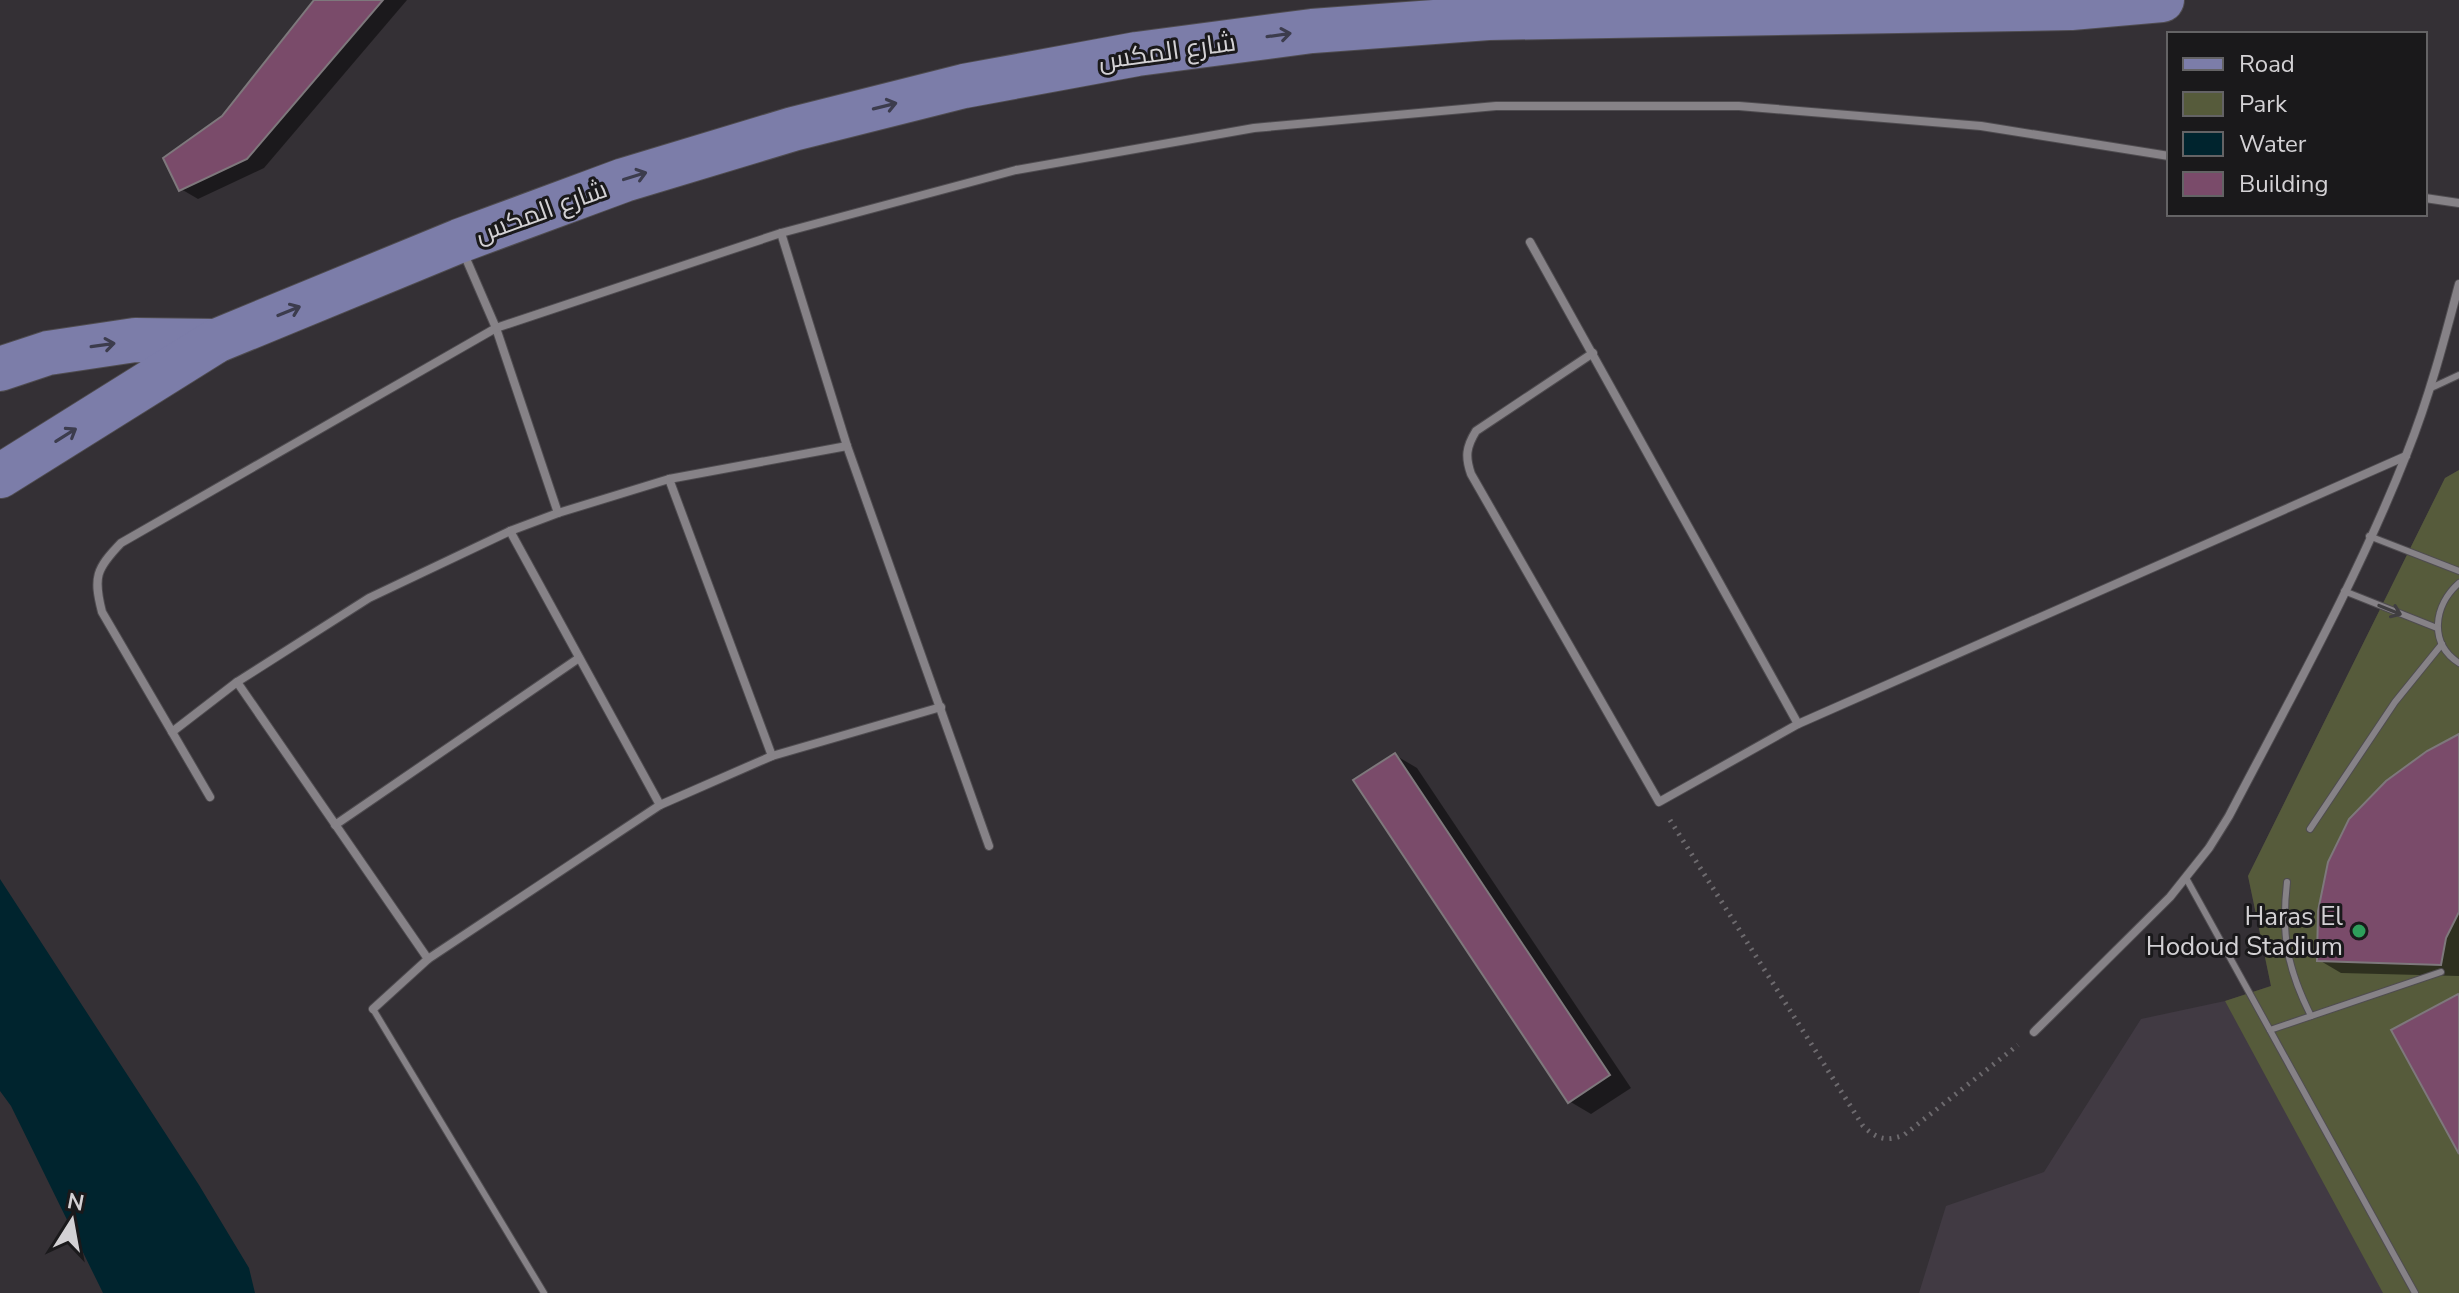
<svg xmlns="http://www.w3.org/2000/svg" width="2459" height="1293" viewBox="0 0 2459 1293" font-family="'Nunito Sans',Cairo,sans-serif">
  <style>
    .built { fill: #413a43 }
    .green { fill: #565b3b }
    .water { fill: #00242e }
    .shadow { fill: #0007 }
    .building { fill: #7a4b6a; stroke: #7e787c; stroke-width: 2 }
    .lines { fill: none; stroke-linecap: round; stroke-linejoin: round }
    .service-casing { stroke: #4f4c50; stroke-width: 8 }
    .minor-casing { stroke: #4f4c50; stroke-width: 10 }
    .primary-casing { stroke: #4f4c50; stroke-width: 46 }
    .path { stroke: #6d6a6e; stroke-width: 5; stroke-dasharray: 2 6; stroke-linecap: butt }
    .service { stroke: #868287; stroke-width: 6 }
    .minor { stroke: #868287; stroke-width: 8 }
    .primary { stroke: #7c7da9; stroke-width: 44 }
    .oneway { stroke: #3c3c4d }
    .oneway2 { stroke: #403e41 }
    .leisure-dot { fill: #2e9e5b; stroke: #1a191b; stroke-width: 3 }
    .labels { text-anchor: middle; stroke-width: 6; stroke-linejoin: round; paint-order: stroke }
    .street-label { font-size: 26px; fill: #d3d1d4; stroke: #1a191b }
    .poi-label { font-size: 26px; fill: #d3d1d4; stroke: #1a191b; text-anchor: end }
  </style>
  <rect width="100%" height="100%" fill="#343035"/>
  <!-- built -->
  <polygon class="built" points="2459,470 2459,1293 1919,1293 1946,1206 2044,1172 2141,1019 2225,1001 2271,986 2248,876 2445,478"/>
  <!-- green -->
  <polygon class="green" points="2459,470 2459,1293 2383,1293 2225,1001 2271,986 2248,876 2445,478"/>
  <!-- water -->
  <polygon class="water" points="0,879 199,1185 249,1268 255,1293 103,1293 11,1106 0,1091"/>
  <!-- shadow -->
  <g class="shadow">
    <polygon points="316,0 407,0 264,168 198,199 181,189 224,118"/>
    <polygon points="2459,736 2459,976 2341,973 2319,960"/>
    <polygon points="1395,755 1417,768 1631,1088 1591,1114 1569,1101"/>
  </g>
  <!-- building -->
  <g class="building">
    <polygon points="314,0 383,0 247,159 179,191 163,158 222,116"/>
    <polygon points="2459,734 2459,912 2446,938 2441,965 2317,961 2318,911 2328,862 2349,819 2386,781 2427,751"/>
    <polygon points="1395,753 1610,1075 1568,1103 1353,780"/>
    <polygon points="2458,994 2459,996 2459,1154 2391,1030"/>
  </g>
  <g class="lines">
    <!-- service casing -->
    <g class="service-casing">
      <g id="service">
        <polyline points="2431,388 2459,375"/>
        <polyline points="2369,536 2459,571"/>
        <path d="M 2459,583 C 2434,605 2428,643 2459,663"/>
        <polyline points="2344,591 2437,628"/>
        <polyline points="2310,829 2395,702 2442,644"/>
        <polyline points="2186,878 2415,1293"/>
        <path d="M 2287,882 C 2281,935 2287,968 2311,1016"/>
        <polyline points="373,1009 544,1293"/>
        <polyline points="2270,1030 2441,972"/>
      </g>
    </g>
    <!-- minor casing -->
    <g class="minor-casing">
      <g id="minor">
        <polyline points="2425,198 2459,203"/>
        <polyline points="781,233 847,446 989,846"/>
        <polyline points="1530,242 1798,724"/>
        <polyline points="464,254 496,328 558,513"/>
        <path d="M 1593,353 L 1476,431 C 1466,447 1465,457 1471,474 L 1659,802 L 1798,724 L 2406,456"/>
        <polyline points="669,479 772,756"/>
        <polyline points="510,531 660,805"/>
        <polyline points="237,682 428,959"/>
        <polyline points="172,732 237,682 369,598 510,531 558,513 669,479 847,446"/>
        <path d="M 210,797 L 102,612 C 93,577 96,569 121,543 L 496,328 L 781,233 L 1016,170 L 1254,128 L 1496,106 L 1739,106 L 1981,126 L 2169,156"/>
        <polyline points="335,825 579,658"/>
        <polyline points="373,1009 428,959 660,805 772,756 941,707"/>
        <path d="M 2034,1032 L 2170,897 L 2209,848 L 2229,816 C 2291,697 2358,578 2407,453 C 2429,398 2444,341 2459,284"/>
      </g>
    </g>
    <!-- primary casing -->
    <g class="primary-casing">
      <g id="primary">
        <polyline points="0,369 48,353 135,340 216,341"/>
        <polyline points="0,476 216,341 459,241 624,180 793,129 964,86 1137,54 1312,31 1488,18 2071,8 2162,0"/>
      </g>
    </g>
    <!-- path -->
    <path class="path" d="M 1670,820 L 1863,1126 C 1877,1139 1886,1142 1904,1135 L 2018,1045"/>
    <!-- service -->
    <use href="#service" class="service"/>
    <!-- minor -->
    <use href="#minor" class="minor"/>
    <!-- primary -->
    <use href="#primary" class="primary"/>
  </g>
  <!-- one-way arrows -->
  <defs><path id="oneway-shaft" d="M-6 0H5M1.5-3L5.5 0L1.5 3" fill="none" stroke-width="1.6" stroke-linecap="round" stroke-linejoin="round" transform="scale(2)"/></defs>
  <g class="oneway">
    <use href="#oneway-shaft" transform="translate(1279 35) rotate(-8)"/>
    <use href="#oneway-shaft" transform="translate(885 106) rotate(-14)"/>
    <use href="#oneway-shaft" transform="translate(635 176) rotate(-17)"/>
    <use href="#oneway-shaft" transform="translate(289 311) rotate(-22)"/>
    <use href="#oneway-shaft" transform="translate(103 345) rotate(-8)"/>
    <use href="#oneway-shaft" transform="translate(66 435) rotate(-32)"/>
  </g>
  <use class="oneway2" href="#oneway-shaft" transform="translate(2390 610) rotate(22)"/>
  <!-- markers -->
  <circle class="leisure-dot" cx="2359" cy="931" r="8"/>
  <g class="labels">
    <!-- street labels -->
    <g class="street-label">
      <text transform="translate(1167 51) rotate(-8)" y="9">شارع المكس</text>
      <text transform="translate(541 211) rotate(-20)" y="9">شارع المكس</text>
    </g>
    <!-- poi labels -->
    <g class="poi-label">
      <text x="2343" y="925">Haras El<tspan x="2343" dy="30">Hodoud Stadium</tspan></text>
    </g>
  </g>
  <!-- legend -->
  <rect x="2167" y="32" width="260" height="184" fill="#1a191b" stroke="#646365" stroke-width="2"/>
  <rect x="2183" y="58" width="40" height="12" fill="#7c7da9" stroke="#646365" stroke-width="2"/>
  <text x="2239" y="72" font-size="24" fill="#d3d1d4">Road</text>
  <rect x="2183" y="92" width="40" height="24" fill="#565b3b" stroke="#646365" stroke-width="2"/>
  <text x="2239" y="112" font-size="24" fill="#d3d1d4">Park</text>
  <rect x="2183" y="132" width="40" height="24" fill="#00242e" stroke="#646365" stroke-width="2"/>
  <text x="2239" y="152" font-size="24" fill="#d3d1d4">Water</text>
  <rect x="2183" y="172" width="40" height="24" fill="#7a4b6a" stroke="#646365" stroke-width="2"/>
  <text x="2239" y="192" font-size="24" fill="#d3d1d4">Building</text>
  <!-- north arrow -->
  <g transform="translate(72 1221) rotate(11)" stroke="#1a191b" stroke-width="6" paint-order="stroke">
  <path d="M0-6L14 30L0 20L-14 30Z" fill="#d3d1d4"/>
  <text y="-12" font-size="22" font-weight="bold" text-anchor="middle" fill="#d3d1d4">N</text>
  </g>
</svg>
